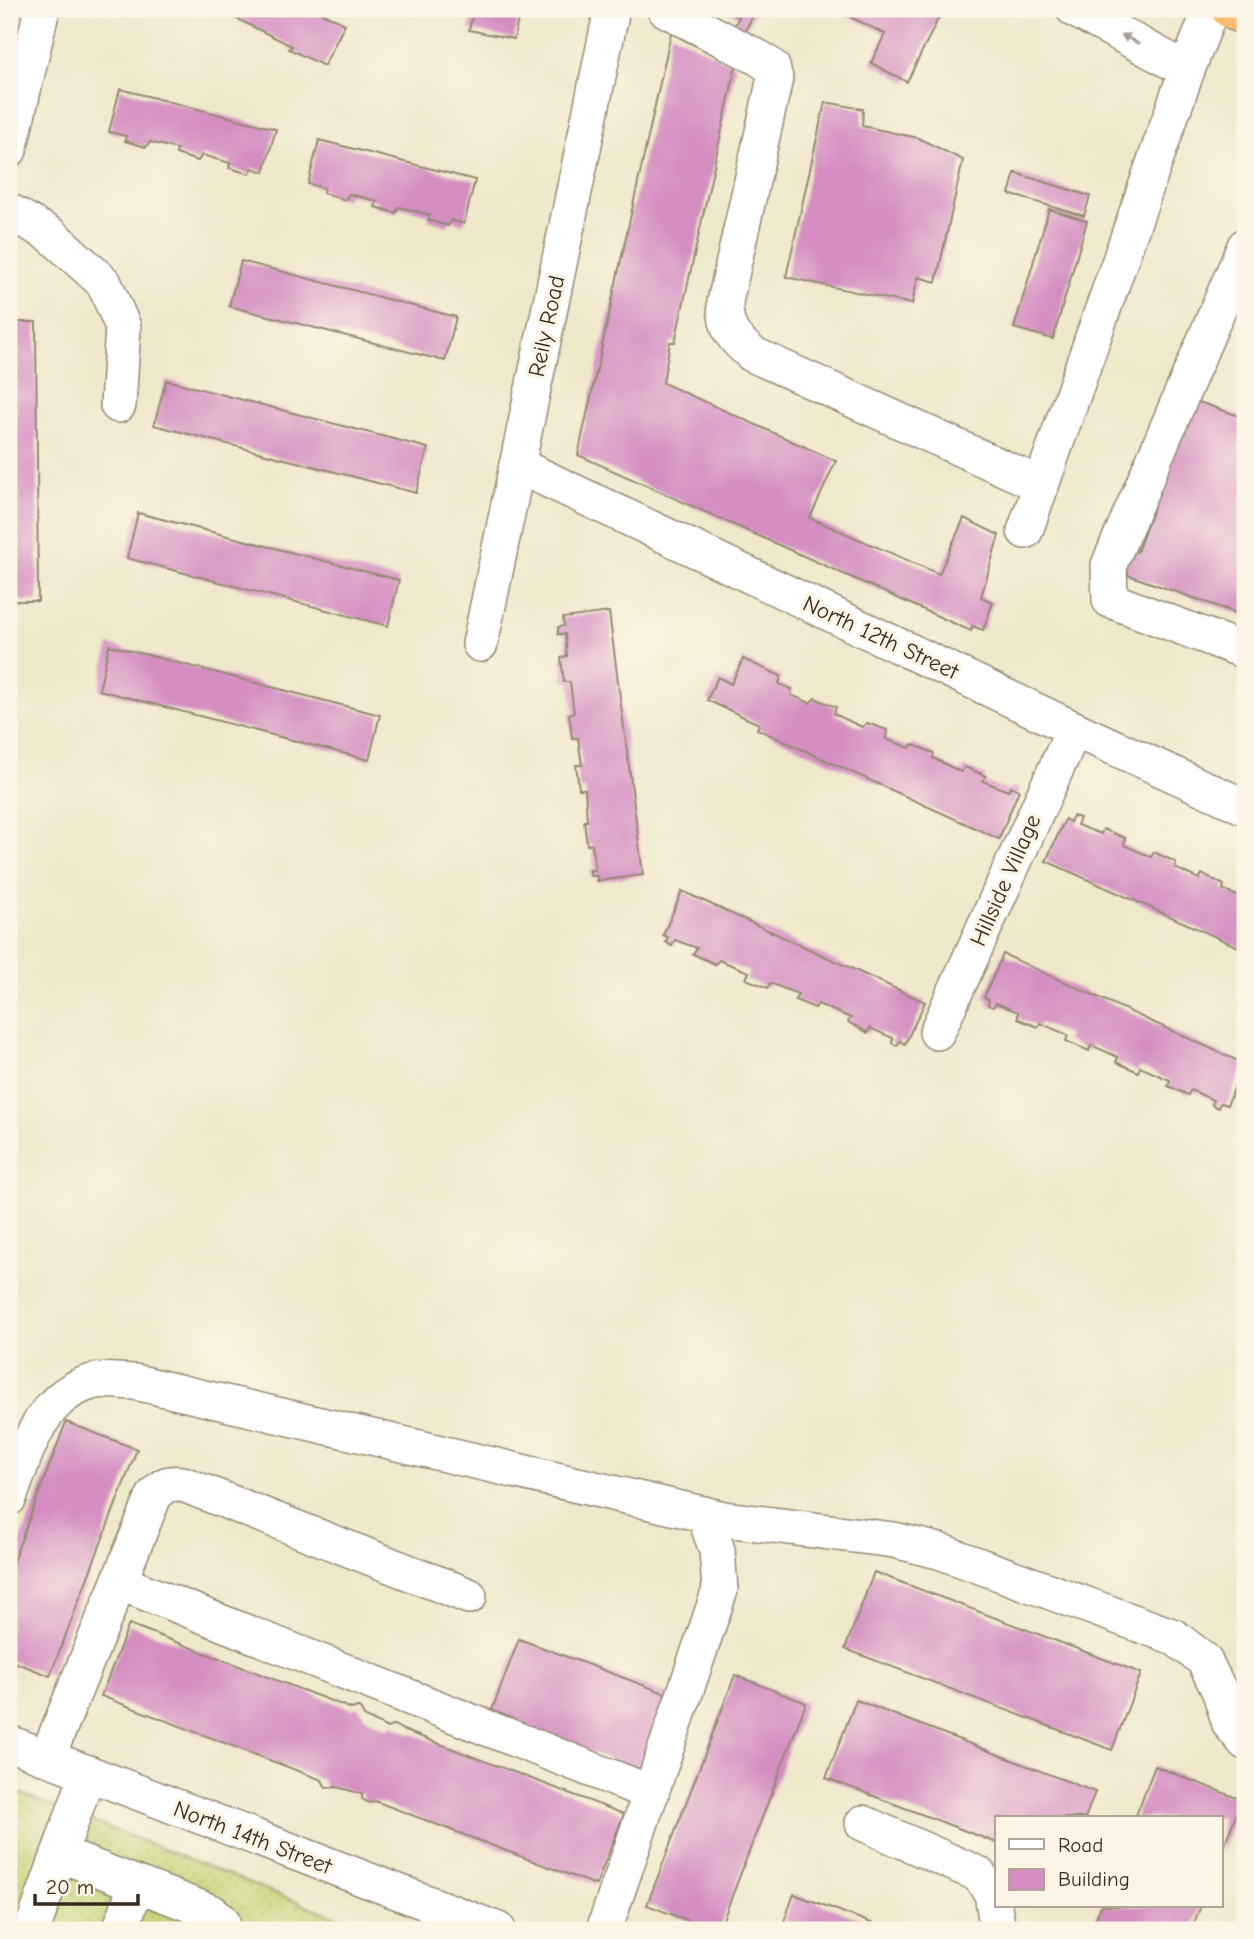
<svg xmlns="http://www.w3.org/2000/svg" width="1254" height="1939" viewBox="0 0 1254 1939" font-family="'Comic Neue',sans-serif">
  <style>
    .grass { fill: url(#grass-dots); stroke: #807e49; stroke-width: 2 }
    .building { fill: #d48ec1 }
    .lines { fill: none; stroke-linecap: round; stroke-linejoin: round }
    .minor-casing { stroke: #958974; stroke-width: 38 }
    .highway-casing { stroke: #958974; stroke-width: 41 }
    .minor { stroke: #fff; stroke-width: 35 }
    .highway { stroke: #fdbc6f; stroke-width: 38 }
    .oneway { fill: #a79f9a }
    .labels { text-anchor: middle; stroke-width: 7; stroke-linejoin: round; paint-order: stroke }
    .street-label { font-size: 23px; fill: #3b2a1e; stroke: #fcf5e5 }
  </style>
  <defs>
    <pattern id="grass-dots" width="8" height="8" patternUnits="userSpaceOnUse" patternTransform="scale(1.75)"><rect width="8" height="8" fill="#c5d274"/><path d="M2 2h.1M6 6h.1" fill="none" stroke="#aab464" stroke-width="1.8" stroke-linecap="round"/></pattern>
  </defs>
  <rect width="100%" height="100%" fill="#fcf5e5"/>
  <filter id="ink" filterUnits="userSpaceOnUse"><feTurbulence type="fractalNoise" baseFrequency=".0143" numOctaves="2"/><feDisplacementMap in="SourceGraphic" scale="14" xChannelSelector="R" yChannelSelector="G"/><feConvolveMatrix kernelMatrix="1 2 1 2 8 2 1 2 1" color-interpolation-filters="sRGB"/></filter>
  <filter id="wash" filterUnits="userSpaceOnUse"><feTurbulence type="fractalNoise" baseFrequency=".00686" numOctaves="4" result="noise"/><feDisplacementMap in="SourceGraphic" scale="28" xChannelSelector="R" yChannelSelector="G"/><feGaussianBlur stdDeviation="1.57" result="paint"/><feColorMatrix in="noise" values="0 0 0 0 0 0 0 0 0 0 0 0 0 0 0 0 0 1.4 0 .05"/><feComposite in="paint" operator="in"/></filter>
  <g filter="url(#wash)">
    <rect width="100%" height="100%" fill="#efe8cb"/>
    <!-- grass -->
    <polygon class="grass" points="9,1789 370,1930 9,1930"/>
    <g id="blocks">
      <!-- building -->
      <g class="building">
        <polygon points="217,9 319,9 318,11 345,24 324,66 289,49 292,46"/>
        <polygon points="474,9 520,9 514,39 469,30"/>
        <polygon points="724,9 756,9 740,42 730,34 739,17"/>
        <polygon points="834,9 943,9 907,82 871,63 885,34"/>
        <polygon points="671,33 736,66 675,342 670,342 663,383 836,461 810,518 939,574 964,518 999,535 981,597 993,602 983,630 972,626 971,631 578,455"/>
        <polygon points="120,89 276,129 264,172 252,168 250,174 229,168 230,163 202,155 198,161 176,154 177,149 150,142 146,147 125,141 126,136 109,132"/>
        <polygon points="825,102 863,109 862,126 918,138 963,160 936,282 918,277 912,304 786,277"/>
        <polygon points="319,140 475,180 464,224 451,220 448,226 428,220 430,215 399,207 396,213 375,207 377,201 349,194 345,200 323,193 324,188 308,184"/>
        <polygon points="1015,173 1090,196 1084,216 1009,194"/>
        <polygon points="1049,209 1087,221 1053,339 1014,328"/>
        <polygon points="241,261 456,317 445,361 229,306"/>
        <polygon points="9,322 36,322 38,601 9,601"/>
        <polygon points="166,380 428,448 416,493 154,425"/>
        <polygon points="1193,400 1245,418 1245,616 1128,575 1128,572 1096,561 1102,539 1137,552"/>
        <polygon points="138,513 399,580 388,626 127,558"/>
        <polygon points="609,612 643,875 597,881 597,876 590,876 590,870 595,870 592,844 587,845 584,821 587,821 585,789 579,789 576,765 582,765 578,738 572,738 569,714 574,713 570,682 564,682 561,658 567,656 565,634 558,634 558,627 564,626 563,618"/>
        <polygon points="109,645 380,715 369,760 99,690"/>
        <polygon points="743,659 781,676 779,684 792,689 791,695 810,703 815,698 836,707 834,714 862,727 867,723 887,730 886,739 910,748 912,744 934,753 933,758 961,772 965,767 986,776 983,781 1008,791 1011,786 1019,790 999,839 757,729 759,724 707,700 718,677 731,684"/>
        <polygon points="1073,816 1080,818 1077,825 1101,834 1103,829 1125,838 1124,845 1151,857 1154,852 1176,862 1175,868 1199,879 1202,874 1224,885 1223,890 1245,899 1245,950 1046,861 1065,819 1070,822"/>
        <polygon points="682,891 925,1002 905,1044 900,1041 897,1046 892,1043 893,1038 870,1028 868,1033 848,1022 851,1018 818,1004 815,1008 795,1000 798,994 770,983 768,988 746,979 749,972 719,960 715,964 693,954 697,948 675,940 672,946 666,942 668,937 663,935"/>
        <polygon points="1003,954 1245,1064 1227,1105 1220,1103 1218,1108 1212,1105 1213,1100 1191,1090 1188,1095 1168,1086 1170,1080 1140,1067 1138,1072 1116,1062 1118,1057 1091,1045 1089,1051 1066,1041 1068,1035 1040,1023 1038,1027 1018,1019 1018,1012 996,1003 993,1007 988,1005 989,1000 984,997"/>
        <polygon points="66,1422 137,1449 50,1676 9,1660 9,1572"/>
        <polygon points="874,1572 1141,1673 1112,1750 845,1649"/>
        <polygon points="129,1624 352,1709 357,1707 361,1710 364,1716 387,1728 394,1725 403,1730 624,1814 596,1885 375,1801 369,1803 362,1799 362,1794 337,1787 326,1788 322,1780 101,1696"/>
        <polygon points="519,1639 681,1699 652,1775 490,1715"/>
        <polygon points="735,1675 806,1703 719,1930 713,1930 647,1905"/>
        <polygon points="856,1700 1095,1792 1085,1818 997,1818 997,1843 826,1778"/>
        <polygon points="1155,1766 1242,1800 1221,1853 1221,1818 1135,1818"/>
        <polygon points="794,1894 890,1930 781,1930"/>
        <polygon points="1101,1906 1201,1906 1191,1930 1091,1930"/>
      </g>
    </g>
  </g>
  <g filter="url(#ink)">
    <use href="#blocks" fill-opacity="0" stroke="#958974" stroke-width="2"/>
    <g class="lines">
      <!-- minor casing -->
      <g class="minor-casing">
        <g id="minor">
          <path d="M 665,9 L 759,58 L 772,67 L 775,78 L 725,302 C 725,329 732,337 752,354 L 1041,485"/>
          <polyline points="1074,9 1187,70"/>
          <polyline points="9,150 42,9"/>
          <polyline points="9,211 51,235 104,283 123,327 118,405"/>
          <polyline points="1245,246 1109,565 1110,600 1245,651"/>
          <polyline points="517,465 1074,729 1245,807"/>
          <polyline points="1025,531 1187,70 1211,9"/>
          <polyline points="480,644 612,9"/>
          <polyline points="937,1032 1074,729"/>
          <path d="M 9,1498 C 26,1452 40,1393 96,1381 C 108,1379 123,1382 135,1382 L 724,1519 L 894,1540 L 939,1551 L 1174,1637 L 1204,1660 L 1220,1692 L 1230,1724 L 1245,1742"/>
          <polyline points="119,1582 651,1793"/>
          <polyline points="9,1743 498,1930"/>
          <path d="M 47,1758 L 154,1496 C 163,1484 169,1482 183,1484 L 469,1596"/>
          <polyline points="863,1823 978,1874 992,1893 997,1925 996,1930"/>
          <polyline points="59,1854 213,1913 222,1921 223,1930"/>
          <polyline points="32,1930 88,1773"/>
          <polyline points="120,1930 137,1884"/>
          <polyline points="604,1930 720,1590 717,1550 704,1514"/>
        </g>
      </g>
      <!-- highway casing -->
      <g class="highway-casing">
        <polyline id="highway" points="1230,9 1245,16"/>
      </g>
      <!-- minor -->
      <use href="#minor" class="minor"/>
      <!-- highway -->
      <use href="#highway" class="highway"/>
    </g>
    <!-- one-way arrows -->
    <defs><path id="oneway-solid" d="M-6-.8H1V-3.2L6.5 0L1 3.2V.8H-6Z" transform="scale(1.75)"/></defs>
    <use class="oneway" href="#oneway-solid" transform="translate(1130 39) rotate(-152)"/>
  </g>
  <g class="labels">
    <!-- street labels -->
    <g class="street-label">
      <text transform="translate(546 326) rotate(-78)" y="8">Reily Road</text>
      <text transform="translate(881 637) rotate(25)" y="8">North 12th Street</text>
      <text transform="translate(1005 880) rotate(-66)" y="8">Hillside Village</text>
      <text transform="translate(253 1837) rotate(21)" y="8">North 14th Street</text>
    </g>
  </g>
  <!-- margin -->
  <rect width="1254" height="1939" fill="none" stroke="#fcf5e5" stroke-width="35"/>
  <!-- legend -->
  <rect x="995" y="1816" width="228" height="91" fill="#fcf5e5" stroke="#afa495" stroke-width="2"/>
  <rect x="1009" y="1839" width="35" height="10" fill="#ffffff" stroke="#afa495" stroke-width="2"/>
  <text x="1058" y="1852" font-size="21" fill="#3b2a1e">Road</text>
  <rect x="1009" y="1869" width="35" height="21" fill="#d48ec1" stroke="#afa495" stroke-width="2"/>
  <text x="1058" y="1886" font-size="21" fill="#3b2a1e">Building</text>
  <!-- scale -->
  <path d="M35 1894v10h103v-10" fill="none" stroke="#3b2a1e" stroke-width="3.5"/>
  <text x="46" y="1894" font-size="21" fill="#3b2a1e" stroke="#fcf5e5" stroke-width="5" paint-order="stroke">20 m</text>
</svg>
